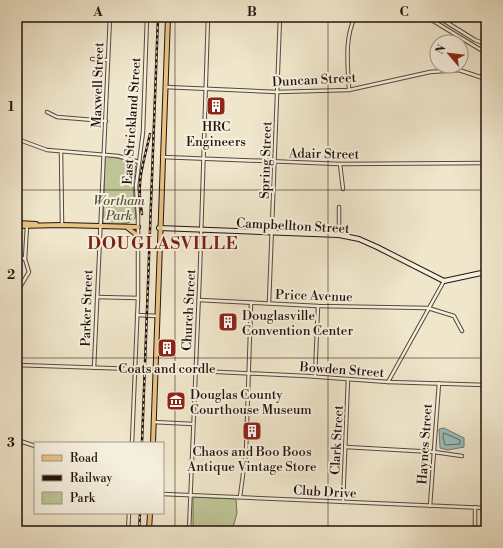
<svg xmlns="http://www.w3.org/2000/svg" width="503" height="548" viewBox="0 0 503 548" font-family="'Libre Bodoni',serif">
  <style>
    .green { fill: #bdc495; stroke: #706c51 }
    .water { fill: #9bbebb; stroke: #6b7a75 }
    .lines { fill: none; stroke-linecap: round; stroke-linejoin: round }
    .shore { stroke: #606864; stroke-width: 1 }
    .street-casing { stroke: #57483c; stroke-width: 4.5 }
    .secondary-casing { stroke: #24130d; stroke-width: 6 }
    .primary-casing { stroke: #24130d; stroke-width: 6 }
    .street { stroke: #f5efdd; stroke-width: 2.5 }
    .secondary { stroke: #f5efdd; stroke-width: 4 }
    .primary { stroke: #e8c386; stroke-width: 4 }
    .rail-casing { stroke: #24130d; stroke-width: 2.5 }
    .rail { stroke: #f5efdd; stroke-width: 1; stroke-dasharray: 3; stroke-linecap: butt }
    .grid { fill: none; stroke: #24130d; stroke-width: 1; stroke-opacity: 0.55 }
    .labels { text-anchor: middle; stroke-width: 4; stroke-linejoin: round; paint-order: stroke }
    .street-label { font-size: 13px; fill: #24130d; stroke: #f5efdd }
    .poi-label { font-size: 13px; fill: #24130d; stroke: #f5efdd }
    .park-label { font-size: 13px; font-style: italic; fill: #5a513d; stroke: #f5efdd }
    .district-label { font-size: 17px; font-weight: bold; letter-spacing: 1px; fill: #7a1f14; stroke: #f5efdd }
    .neatline { fill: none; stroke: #24130d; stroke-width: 1.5 }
    .grid-label { font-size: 13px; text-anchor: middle; font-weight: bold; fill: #24130d }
  </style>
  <rect width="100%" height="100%" fill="#f0e6cb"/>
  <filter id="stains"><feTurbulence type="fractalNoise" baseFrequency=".005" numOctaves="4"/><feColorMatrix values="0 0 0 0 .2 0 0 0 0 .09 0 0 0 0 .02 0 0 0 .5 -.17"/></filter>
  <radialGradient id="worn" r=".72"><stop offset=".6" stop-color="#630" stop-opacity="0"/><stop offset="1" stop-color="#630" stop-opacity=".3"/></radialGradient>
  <!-- green -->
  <g class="green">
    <path d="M 105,156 C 115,158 130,158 136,167 L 133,186 L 136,217 C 129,227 114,224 103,224 Z"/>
    <polygon points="195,497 236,499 237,513 232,531 193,531 193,499"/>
  </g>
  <!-- water -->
  <polygon class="water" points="444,428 464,438 464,447 448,450 440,448 439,429"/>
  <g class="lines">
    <!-- shore -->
    <polygon class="shore" points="444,433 460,440 460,444 445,445 443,437"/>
    <!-- street casing -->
    <g class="street-casing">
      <g id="street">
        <polyline points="423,17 435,22 486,53"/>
        <polyline points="438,17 475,40 486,44"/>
        <polyline points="17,31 20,41 17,48"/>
        <polyline points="92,59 108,60"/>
        <polyline points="482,77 486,65"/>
        <polyline points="165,87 277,92 349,90 430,72 459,70 486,79"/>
        <path d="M 349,90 C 348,66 344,39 355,17"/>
        <polyline points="47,112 57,117 106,121"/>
        <polyline points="17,139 47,150 118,156 139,162"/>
        <polyline points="61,151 62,225"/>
        <polyline points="162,157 340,164 486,163"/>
        <polyline points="340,164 343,189"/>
        <polyline points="339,235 339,207"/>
        <polyline points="17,256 25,259 29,272 17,292"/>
        <polyline points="25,259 27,226"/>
        <polyline points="97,297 138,298"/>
        <polyline points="199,300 318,306 428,308 454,316 462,331"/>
        <polyline points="269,303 280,17"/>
        <polyline points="137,315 157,316"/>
        <polyline points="17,365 134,369"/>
        <polyline points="94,368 110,17"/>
        <polyline points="155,369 306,376 388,382 486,385"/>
        <polyline points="315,376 318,306"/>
        <polyline points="388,382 444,281"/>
        <polyline points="153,422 193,424"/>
        <polyline points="17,440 35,446"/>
        <polyline points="132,443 138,298 138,216 136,186 143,132 147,17"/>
        <polyline points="346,447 434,452 462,456"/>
        <polyline points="163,494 486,508"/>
        <polyline points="240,497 246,452 251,303"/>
        <polyline points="343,502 348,379"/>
        <polyline points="430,506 439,383"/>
        <polyline points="475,507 475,531"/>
        <polyline points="17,527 22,531"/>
        <polyline points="128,531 129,513"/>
        <polyline points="189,531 200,268 208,17"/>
      </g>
    </g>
    <!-- secondary casing -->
    <g class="secondary-casing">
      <polyline id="secondary" points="159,228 339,235 359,239 377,247 444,281 486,272"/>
    </g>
    <!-- primary casing -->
    <g class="primary-casing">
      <g id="primary">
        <polyline points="17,223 36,224"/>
        <polyline points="17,226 62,225 138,227"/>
        <polyline points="128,228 138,236"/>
        <polyline points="153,443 168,17"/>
        <polyline points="149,531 150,513"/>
      </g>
    </g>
    <!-- street -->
    <use href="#street" class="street"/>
    <!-- secondary -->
    <use href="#secondary" class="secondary"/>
    <!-- primary -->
    <use href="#primary" class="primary"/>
    <!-- rail casing -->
    <g class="rail-casing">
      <g id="rail">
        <path d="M 142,214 C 136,180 143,166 150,134"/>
        <polyline points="142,443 158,17"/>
        <polyline points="139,531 140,513"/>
      </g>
    </g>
    <!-- rail -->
    <use href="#rail" class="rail"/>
  </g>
  <!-- grid -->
  <path class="grid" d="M 175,17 L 175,531M 328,17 L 328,531M 17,190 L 486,190M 17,358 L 486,358"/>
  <!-- icons -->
  <defs>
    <g id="building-square" transform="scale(1)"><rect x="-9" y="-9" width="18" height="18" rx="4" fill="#8f2418" stroke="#f5efdd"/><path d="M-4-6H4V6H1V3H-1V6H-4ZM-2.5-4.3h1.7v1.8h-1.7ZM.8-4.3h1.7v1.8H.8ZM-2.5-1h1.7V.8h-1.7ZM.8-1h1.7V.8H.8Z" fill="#fff"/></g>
    <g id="museum-square" transform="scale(1)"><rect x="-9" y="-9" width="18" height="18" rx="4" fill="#8f2418" stroke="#f5efdd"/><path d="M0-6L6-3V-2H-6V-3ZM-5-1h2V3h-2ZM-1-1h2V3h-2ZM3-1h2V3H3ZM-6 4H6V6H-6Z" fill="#fff"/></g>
  </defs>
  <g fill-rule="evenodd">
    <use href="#building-square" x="216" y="106"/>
    <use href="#building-square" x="228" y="322"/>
    <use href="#building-square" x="167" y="348"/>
    <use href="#museum-square" x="176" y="401"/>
    <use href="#building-square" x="252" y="431"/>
  </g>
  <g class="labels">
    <!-- street labels -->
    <g class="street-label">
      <text transform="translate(314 79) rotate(-3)" y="5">Duncan Street</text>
      <text transform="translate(97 85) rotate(-88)" y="5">Maxwell Street</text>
      <text transform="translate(131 121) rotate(-86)" y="5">East Strickland Street</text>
      <text transform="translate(324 153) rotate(1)" y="5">Adair Street</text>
      <text transform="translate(265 160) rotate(-88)" y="5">Spring Street</text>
      <text transform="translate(293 225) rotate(3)" y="5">Campbellton Street</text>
      <text transform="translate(314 295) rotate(2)" y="5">Price Avenue</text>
      <text transform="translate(86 308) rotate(-88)" y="5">Parker Street</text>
      <text transform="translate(188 310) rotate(-87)" y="5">Church Street</text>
      <text transform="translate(342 369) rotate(4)" y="5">Bowden Street</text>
      <text transform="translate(336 440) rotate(-87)" y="5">Clark Street</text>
      <text transform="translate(424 444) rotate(-86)" y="5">Haynes Street</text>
      <text transform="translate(325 491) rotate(3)" y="5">Club Drive</text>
    </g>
    <!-- poi labels -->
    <g class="poi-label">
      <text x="216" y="131">HRC<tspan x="216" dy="15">Engineers</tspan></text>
      <text x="242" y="320" text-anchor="start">Douglasville<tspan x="242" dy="15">Convention Center</tspan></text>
      <text x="167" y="373">Coats and cordle</text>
      <text x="190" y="399" text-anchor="start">Douglas County<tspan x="190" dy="15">Courthouse Museum</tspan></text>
      <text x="252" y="456">Chaos and Boo Boos<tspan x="252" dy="15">Antique Vintage Store</tspan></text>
    </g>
    <!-- park labels -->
    <g class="park-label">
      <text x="119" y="205">Wortham<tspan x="119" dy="15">Park</tspan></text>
    </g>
    <!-- district labels -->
    <g class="district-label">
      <text x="163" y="249">DOUGLASVILLE</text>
    </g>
  </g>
  <!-- margin -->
  <rect width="503" height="548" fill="none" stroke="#f0e6cb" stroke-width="44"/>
  <!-- legend -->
  <rect x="34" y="442" width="130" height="72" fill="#f5efdd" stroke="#a1978a"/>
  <rect x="42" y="455" width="20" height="6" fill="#e8c386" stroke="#a1978a"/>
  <text x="70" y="462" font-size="12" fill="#24130d">Road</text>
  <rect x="42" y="475" width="20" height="6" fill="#24130d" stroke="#a1978a"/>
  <text x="70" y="482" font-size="12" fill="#24130d">Railway</text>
  <rect x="42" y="492" width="20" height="12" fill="#bdc495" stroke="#a1978a"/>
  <text x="70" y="502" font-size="12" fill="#24130d">Park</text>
  <!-- north arrow -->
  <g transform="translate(449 54) rotate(298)"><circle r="19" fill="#f5efdd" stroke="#a1978a"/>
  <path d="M0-3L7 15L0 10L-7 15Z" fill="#8f2418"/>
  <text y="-6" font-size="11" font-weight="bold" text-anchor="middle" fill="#24130d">N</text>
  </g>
  <rect x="22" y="22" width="459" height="504" class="neatline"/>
  <g class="grid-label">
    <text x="98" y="16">A</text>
    <text x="252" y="16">B</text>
    <text x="404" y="16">C</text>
    <text x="11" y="111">1</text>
    <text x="11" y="279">2</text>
    <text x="11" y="447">3</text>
  </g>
  <rect width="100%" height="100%" filter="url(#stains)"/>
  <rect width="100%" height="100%" fill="url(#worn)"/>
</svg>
